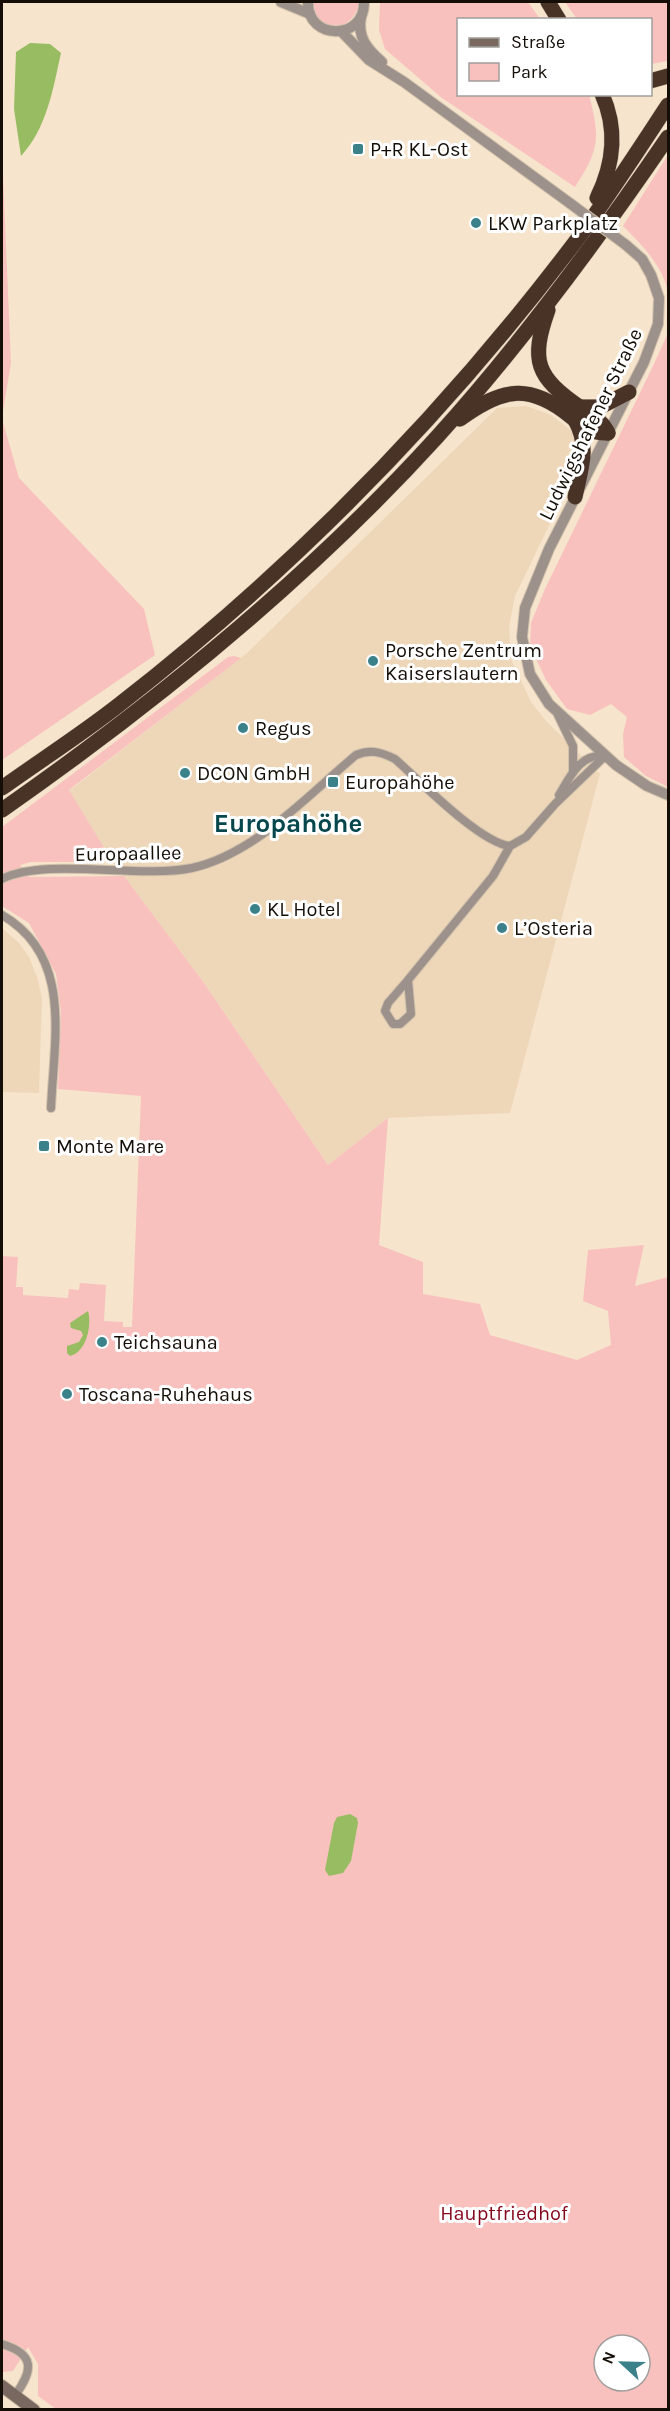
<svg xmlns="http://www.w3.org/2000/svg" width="670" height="2411" viewBox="0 0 670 2411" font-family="Karla,sans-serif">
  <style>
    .built { fill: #eed7b9 }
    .green { fill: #f9c1be; fill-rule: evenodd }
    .water { fill: #98bc62 }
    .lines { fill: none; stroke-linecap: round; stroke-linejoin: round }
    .minor-casing { stroke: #d2c2ac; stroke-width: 10 }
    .tertiary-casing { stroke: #d2c2ac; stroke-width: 12 }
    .secondary-casing { stroke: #d2c2ac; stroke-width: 14 }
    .motorway-casing { stroke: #d2c2ac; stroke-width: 16 }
    .minor { stroke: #9d918b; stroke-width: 8 }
    .tertiary { stroke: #9d918b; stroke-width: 10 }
    .secondary { stroke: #78685f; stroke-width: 12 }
    .motorway { stroke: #493327; stroke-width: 15 }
    .tertiary-bridge-casing { stroke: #d2c2ac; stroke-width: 12; stroke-linecap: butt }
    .tertiary-bridge { stroke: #9d918b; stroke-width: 10 }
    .poi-dot { fill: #3a8189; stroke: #fff; stroke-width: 2 }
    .labels { text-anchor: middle; stroke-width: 6; stroke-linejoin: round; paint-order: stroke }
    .poi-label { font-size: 20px; fill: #140e07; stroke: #fff; text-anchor: start }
    .street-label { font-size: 20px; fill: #140e07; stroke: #fff }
    .park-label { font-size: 20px; fill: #85041a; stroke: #fff }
    .district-label { font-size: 26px; font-weight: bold; fill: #05474d; stroke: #fff }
  </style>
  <rect width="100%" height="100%" fill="#f6e4cc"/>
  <!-- built -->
  <g class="built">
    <polygon points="526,406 551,415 572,431 576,447 574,470 569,484 515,596 509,627 511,659 531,702 546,721 600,774 510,1113 388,1118 328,1165 204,983 111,859 69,791 247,653 497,408"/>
    <polygon points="2,928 19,943 29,957 38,980 42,999 39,1093 2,1092"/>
  </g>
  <!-- green -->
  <g class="green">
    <path d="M 314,2 L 359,2 L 359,3 C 352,36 312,33 314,2 Z"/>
    <path d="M 380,2 L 528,2 L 540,19 L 458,20 L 458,94 L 589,95 C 600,137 600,149 575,187 L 442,98 L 385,49 L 379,30 Z"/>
    <polygon points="565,2 668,2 668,61 651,64 650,20 577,19"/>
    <polygon points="2,152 11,363 2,417"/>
    <path d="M 668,155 L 668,294 C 665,268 641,244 623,226 Z"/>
    <polygon points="668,321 668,787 646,776 624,757 623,734 627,717 611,704 590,715 567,709 546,680 530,646 531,623 545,589 654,364 668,333"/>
    <polygon points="2,419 19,478 144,609 155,655 2,760"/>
    <path d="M 234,656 L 241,658 L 69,790 L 111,859 L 103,862 L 31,862 L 20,865 L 29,877 L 124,876 L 204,983 L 328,1165 L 388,1118 L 379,1245 L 423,1262 L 423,1294 L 480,1304 L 490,1335 L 577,1360 L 611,1345 L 608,1311 L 583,1301 L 588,1250 L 644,1245 L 635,1286 L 668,1277 L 668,2409 L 56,2409 L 38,2396 L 38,2364 L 28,2347 L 13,2371 L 2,2372 L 2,1256 L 18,1257 L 16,1287 L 23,1287 L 23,1295 L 68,1298 L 69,1289 L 79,1290 L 80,1283 L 106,1285 L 104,1321 L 123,1322 L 123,1327 L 132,1327 L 141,1096 L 58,1089 L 61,1012 L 56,974 L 29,923 L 2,906 L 2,827 L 228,657 ZM 604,2345 L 640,2345 L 640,2381 L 604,2381 Z"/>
  </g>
  <!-- water -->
  <g class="water">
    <path d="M 30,43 L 50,44 L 61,53 C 53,89 47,128 21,156 L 14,109 L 16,52 Z"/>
    <path d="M 88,1311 C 92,1324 87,1352 70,1356 L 67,1353 L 67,1346 L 79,1342 L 83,1335 L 81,1331 L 71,1328 L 70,1323 Z"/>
    <polygon points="350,1814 357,1818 358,1823 351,1861 343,1873 329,1876 325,1870 334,1823 337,1817"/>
  </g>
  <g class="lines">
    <!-- minor casing -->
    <g class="minor-casing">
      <g id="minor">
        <polyline points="558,715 573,746 573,770"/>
        <path d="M 559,795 C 570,777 580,753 605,756"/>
        <path d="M 2,879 C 47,857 138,879 192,868 C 255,854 308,795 356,755 C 371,749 381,752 395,759 C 420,781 480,843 510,846 L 526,837 L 555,804 L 605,756"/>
        <path d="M 2,915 C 73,956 54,1038 51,1108"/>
        <polyline points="408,980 388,1003 385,1011 393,1024 400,1024 411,1014 408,980 493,876 510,846"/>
        <path d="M 2,2344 C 34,2354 34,2369 16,2394"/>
      </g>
    </g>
    <!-- tertiary casing -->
    <g class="tertiary-casing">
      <g id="tertiary">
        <polyline points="281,2 310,14"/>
        <path d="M 308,2 C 307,41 365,41 364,2"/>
        <path d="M 361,17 C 357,37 367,49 382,62"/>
        <polyline points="342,32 369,60 404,82 571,204"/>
        <polyline points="626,245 642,259 651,275 659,298 658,324 644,362 549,549 525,608 522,637 530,674 549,704 616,765 647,786 668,795"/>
      </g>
    </g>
    <!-- secondary casing -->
    <g class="secondary-casing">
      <polyline id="secondary" points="2,2386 34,2410"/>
    </g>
    <!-- motorway casing -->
    <g class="motorway-casing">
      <g id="motorway">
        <polyline points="548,2 559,20"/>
        <polyline points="650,81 668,76"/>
        <path d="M 597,198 C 614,164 618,130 602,94"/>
        <path d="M 548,310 C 530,361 536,377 581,408 C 591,415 603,421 608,433"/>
        <polyline points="580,407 600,407 629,392"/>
        <path d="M 460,419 C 501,389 528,382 570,416 C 581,425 592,434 608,433"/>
        <path d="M 575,420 C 590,446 581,469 575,497"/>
        <path d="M 2,788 C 41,760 82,734 120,704 C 292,570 448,411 579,237 C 610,194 639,149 668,105"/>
        <path d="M 2,810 C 158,701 308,579 437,437 C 522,343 597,241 668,137"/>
      </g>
    </g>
    <!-- minor -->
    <use href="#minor" class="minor"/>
    <!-- tertiary -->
    <use href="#tertiary" class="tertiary"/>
    <!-- secondary -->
    <use href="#secondary" class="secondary"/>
    <!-- motorway -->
    <use href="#motorway" class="motorway"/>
    <!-- tertiary-bridge casing -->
    <g class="tertiary-bridge-casing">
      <polyline id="tertiary-bridge" points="571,204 626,245"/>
    </g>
    <!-- tertiary-bridge -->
    <use href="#tertiary-bridge" class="tertiary-bridge"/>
  </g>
  <!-- markers -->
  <g class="poi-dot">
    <rect x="352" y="143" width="12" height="12" rx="3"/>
    <circle cx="476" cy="223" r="6"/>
    <circle cx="373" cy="661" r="6"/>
    <circle cx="243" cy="728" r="6"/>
    <circle cx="185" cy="773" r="6"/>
    <rect x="327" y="776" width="12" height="12" rx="3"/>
    <circle cx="255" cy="909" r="6"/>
    <circle cx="502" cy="928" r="6"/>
    <rect x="38" y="1140" width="12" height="12" rx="3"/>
    <circle cx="102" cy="1342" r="6"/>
    <circle cx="67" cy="1394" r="6"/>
  </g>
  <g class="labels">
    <!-- poi labels -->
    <g class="poi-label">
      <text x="370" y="156">P+R KL-Ost</text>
      <text x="488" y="230">LKW Parkplatz</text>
      <text x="385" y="657">Porsche Zentrum<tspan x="385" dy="23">Kaiserslautern</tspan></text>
      <text x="255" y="735">Regus</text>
      <text x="197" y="780">DCON GmbH</text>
      <text x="345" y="789">Europahöhe</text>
      <text x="267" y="916">KL Hotel</text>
      <text x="514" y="935">L’Osteria</text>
      <text x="56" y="1153">Monte Mare</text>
      <text x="114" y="1349">Teichsauna</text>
      <text x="79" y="1401">Toscana-Ruhehaus</text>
    </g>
    <!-- street labels -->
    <g class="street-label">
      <text transform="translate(590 424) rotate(-64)" y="7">Ludwigshafener Straße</text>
      <text transform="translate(128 853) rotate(-1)" y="7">Europaallee</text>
    </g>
    <!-- park labels -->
    <g class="park-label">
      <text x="504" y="2220">Hauptfriedhof</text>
    </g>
    <!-- district labels -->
    <g class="district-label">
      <text x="288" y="832">Europahöhe</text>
    </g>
  </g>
  <!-- border -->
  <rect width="670" height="2411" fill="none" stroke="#140e07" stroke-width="6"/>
  <!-- legend -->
  <rect x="457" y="18" width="195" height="78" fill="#ffffff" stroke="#a19f9c" stroke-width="1.5"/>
  <rect x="469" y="38" width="30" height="9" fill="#78685f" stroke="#a19f9c" stroke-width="1.5"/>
  <text x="511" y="48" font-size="18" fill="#140e07">Straße</text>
  <rect x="469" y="63" width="30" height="18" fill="#f9c1be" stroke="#a19f9c" stroke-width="1.5"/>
  <text x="511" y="78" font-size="18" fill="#140e07">Park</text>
  <!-- north arrow -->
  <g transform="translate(622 2363) rotate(292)"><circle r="28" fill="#ffffff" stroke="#a19f9c" stroke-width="1.5"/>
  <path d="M0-4.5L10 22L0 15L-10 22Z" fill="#3a8189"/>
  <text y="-9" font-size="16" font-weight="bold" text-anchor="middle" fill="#140e07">N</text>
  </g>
</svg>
